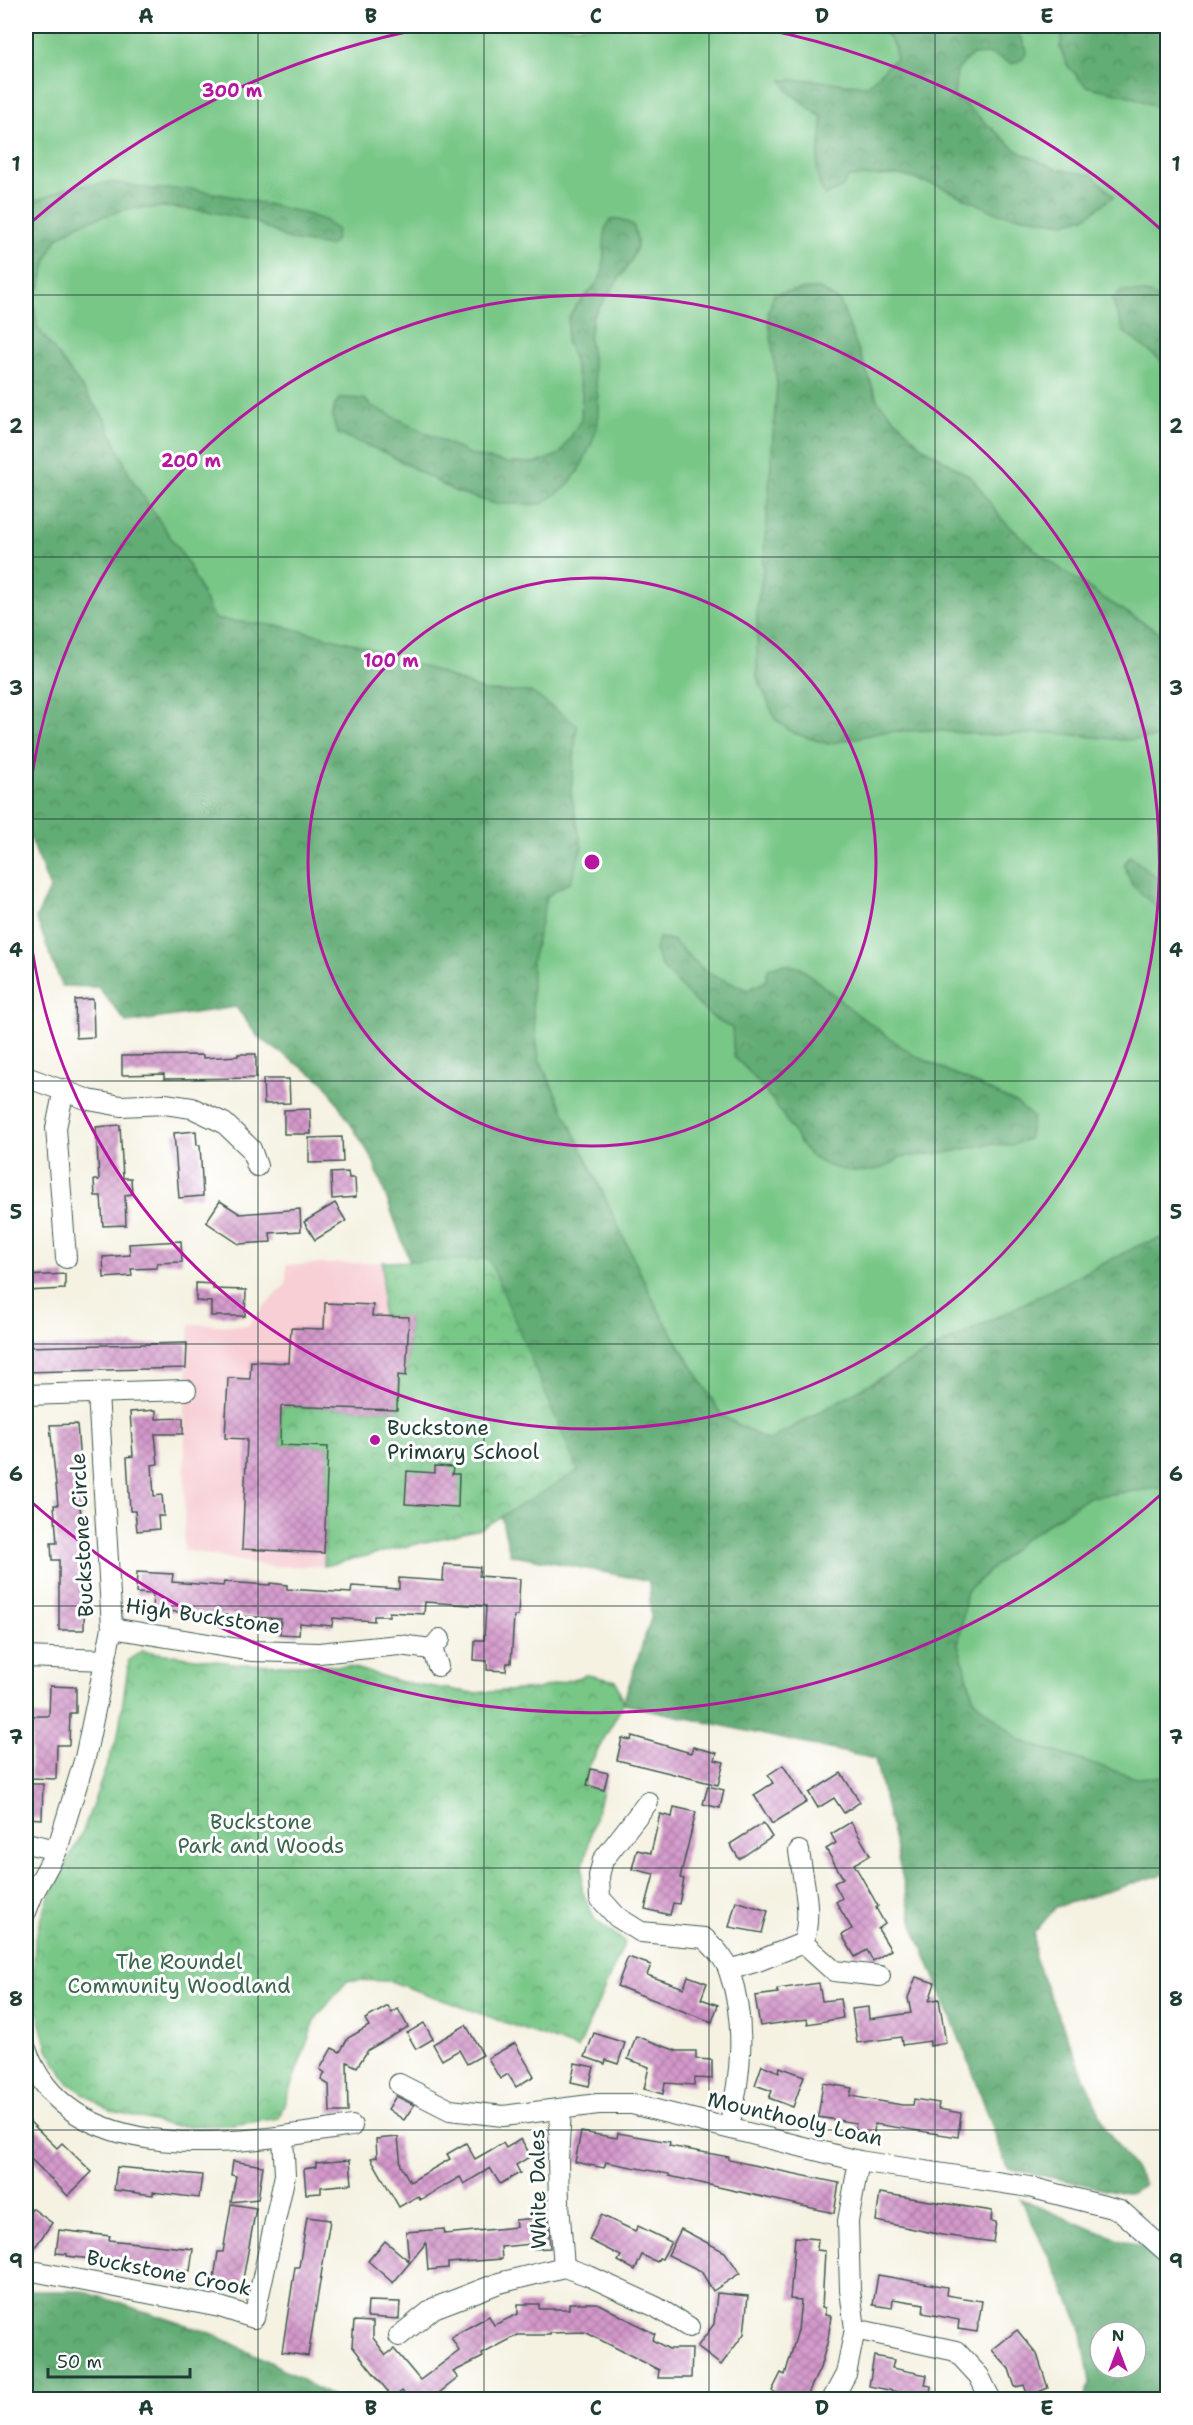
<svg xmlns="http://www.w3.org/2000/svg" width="1193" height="2425" viewBox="0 0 1193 2425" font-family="'Shantell Sans',sans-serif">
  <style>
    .built { fill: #f7cfd5 }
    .green { fill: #78c787; stroke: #4c825e; stroke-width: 1.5 }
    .forest { fill: url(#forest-crowns); stroke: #407454; stroke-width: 1.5; fill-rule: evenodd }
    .park { fill: url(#park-crowns); stroke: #4c825e; stroke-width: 1.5 }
    .building { fill: url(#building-cross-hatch) }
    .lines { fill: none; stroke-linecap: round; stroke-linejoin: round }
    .minor-casing { stroke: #3f584e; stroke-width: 22 }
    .minor { stroke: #fff; stroke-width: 20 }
    .grid { fill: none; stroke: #1f3d34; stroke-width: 1.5; stroke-opacity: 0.55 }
    .ring { fill: none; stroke: #b5179e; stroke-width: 3 }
    .poi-dot { fill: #b5179e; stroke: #fff; stroke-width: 2 }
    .labels { text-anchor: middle; stroke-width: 6; stroke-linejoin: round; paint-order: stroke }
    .poi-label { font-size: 21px; fill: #1f3d34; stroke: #fff; text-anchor: start }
    .street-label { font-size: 21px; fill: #1f3d34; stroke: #fff }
    .park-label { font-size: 21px; fill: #3a664d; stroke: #fff }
    .centre { fill: #b5179e; stroke: #fff; stroke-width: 3 }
    .ring-label { font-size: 18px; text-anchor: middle; font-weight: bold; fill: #b5179e; stroke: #fff; stroke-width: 6; stroke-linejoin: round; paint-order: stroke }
    .neatline { fill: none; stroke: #1f3d34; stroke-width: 2 }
    .grid-label { font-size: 20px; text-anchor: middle; font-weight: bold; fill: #1f3d34 }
  </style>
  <defs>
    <pattern id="forest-crowns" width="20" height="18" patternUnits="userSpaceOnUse" patternTransform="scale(1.5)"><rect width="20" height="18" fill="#62ac74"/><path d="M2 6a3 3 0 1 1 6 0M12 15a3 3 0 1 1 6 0" fill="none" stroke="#508d60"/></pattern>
    <pattern id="park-crowns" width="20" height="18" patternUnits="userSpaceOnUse" patternTransform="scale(1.5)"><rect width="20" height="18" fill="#78c787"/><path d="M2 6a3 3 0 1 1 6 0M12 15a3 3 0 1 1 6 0" fill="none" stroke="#62a36f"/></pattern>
    <pattern id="building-cross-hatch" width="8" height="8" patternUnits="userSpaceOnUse" patternTransform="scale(1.5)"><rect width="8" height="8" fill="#d498cb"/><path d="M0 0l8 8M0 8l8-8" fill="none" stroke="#ab7da6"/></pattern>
  </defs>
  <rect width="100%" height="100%" fill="#fff"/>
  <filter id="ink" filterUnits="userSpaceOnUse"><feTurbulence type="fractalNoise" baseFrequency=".0167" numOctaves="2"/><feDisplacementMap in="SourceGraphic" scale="12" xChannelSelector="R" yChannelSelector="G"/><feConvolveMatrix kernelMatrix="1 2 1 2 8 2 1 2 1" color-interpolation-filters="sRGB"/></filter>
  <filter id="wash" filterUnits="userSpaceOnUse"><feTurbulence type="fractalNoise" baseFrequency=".008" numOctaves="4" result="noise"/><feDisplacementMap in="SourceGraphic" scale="24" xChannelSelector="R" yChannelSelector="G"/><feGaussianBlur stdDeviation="1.35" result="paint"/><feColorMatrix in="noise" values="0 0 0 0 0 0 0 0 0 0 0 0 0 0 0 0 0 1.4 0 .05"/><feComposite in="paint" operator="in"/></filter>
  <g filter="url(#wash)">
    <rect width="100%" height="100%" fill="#f5f2e2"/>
    <!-- built -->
    <polygon class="built" points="489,1259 480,1529 324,1566 273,1567 184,1550 185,1408 190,1324 248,1326 263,1307 286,1285 286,1265"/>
    <!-- green -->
    <g class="green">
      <polygon points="26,26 1167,26 1167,1237 1142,1244 916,1358 768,1441 722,1416 658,1310 539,1059 26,429"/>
      <polygon points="1167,1487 1167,1776 1136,1778 1021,1741 974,1700 958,1645 967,1591 1023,1540 1088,1497"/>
    </g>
    <!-- forest -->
    <g class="forest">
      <path d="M 876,26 L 959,26 L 983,35 L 995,30 L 1011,27 L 1021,38 L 1027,51 L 1023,59 L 1012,64 L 992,54 L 971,55 L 957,71 L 954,95 L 1019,152 L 1057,169 L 1092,175 L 1114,196 L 1087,216 L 1065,223 L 997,213 L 939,186 L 900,175 L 848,177 L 842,188 L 825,195 C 808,169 824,145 822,118 L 788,91 L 782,80 L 810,80 L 867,86 L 896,58 C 895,43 888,35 876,26 Z"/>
      <polygon points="1064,26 1167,26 1167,111 1130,96 1086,86 1068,66 1060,48"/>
      <polygon points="112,182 152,189 190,189 220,194 297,211 324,220 337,230 335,241 329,246 290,240 252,220 206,211 166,207 127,209 81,223 57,238 47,259 40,288 31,290 38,328 105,419 132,480 188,563 214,619 281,626 360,645 433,670 484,691 531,692 577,725 571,794 582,847 571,881 547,896 532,961 532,1003 539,1059 658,1310 722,1416 768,1441 916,1358 1142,1244 1167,1237 1167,1487 1088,1497 1023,1540 967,1591 958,1645 974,1700 1021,1741 1136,1778 1167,1776 1167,1873 1056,1907 1034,1933 1035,1960 1106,2129 1145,2184 1130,2194 1007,2168 971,2067 914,1927 875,1759 623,1704 589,1766 129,1660 142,1651 239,1664 347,1666 401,1682 473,1693 538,1689 587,1675 616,1681 623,1703 651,1618 649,1581 510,1554 498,1504 372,1158 325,1083 258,1037 236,1007 127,1023 98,987 62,986 36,918 50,889 26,826 26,205 67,188"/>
      <path d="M 620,219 L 633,225 L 637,239 L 637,247 L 630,263 L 593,316 L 589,337 L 598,397 L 598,423 L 592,443 L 578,472 L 565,488 L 542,504 L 496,504 L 454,491 L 388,454 L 338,434 C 332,421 330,409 340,398 L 365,399 L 370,405 L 471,455 L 508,463 L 537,463 L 560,454 L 581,420 L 582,393 L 573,358 L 566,341 L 569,317 L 576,306 L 598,282 L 603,270 L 605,229 L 610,220 Z"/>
      <polygon points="807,289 820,289 840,302 878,401 921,446 972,478 1002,519 1041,555 1105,599 1167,637 1167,737 1123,740 1055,733 986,735 931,730 883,732 828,744 793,733 775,719 757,676 757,607 762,578 777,385 768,313 774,294"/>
      <polygon points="1123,291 1151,294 1167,306 1167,365 1124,332 1112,299"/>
      <polygon points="1130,856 1167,886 1167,917 1132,885 1124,864"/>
      <path d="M 659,938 L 672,940 L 707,973 L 748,990 L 766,981 L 768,968 L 784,964 L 801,968 L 856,1013 L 912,1054 L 1016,1103 L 1033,1117 L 1028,1139 L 1012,1145 L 988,1144 L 946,1153 L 900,1157 C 878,1179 833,1174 810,1155 C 800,1146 792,1128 784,1117 C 769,1094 754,1075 734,1057 L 732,1028 L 716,1020 L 697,1004 L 661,966 L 655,949 Z"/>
      <path d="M 1020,2199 L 1094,2230 L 1156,2252 L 1167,2302 L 1167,2399 L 1085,2399 L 1090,2383 L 1081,2327 L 1061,2281 ZM 1100,2332 L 1136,2332 L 1136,2368 L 1100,2368 Z"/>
      <polygon points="26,2291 82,2291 211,2333 270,2362 336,2399 26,2399"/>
    </g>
    <!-- park -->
    <g class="park">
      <polygon points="489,1259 578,1471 480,1529 324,1566 328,1447 280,1445 281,1406 397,1410 398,1375 406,1375 409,1318 382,1316 383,1262"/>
      <polygon points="142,1651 239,1664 347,1666 401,1682 473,1693 538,1689 587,1675 616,1681 623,1704 589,1766 584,1786 602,1791 583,1866 582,1890 595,1920 625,1942 578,2049 390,1981 348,1980 316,2018 279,2118 232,2125 173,2126 109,2110 67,2082 48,2049 33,1994 35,1938 50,1894 83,1831 118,1735 129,1660"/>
    </g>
    <g id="blocks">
      <!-- building -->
      <g class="building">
        <polygon points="93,999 94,1037 76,1038 75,1000"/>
        <polygon points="238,1054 256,1054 256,1078 164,1079 164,1074 122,1075 122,1056 203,1055 203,1058 238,1056"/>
        <polygon points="263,1079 289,1079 290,1103 264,1104"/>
        <polygon points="310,1109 311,1134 284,1134 284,1110"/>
        <polygon points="120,1125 123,1178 131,1178 132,1194 125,1195 126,1225 103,1226 101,1196 95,1196 94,1180 99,1180 96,1127"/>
        <polygon points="196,1131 197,1145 200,1145 203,1196 179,1198 174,1133"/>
        <polygon points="342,1137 343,1162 309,1163 309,1138"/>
        <polygon points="348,1172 349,1178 355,1178 356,1197 332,1199 331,1173"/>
        <polygon points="220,1201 240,1214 300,1209 301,1231 270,1233 271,1242 239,1244 206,1222"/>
        <polygon points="335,1203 346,1221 315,1240 304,1222"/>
        <polygon points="181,1241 182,1262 157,1263 157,1268 131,1269 132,1276 104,1278 103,1257 130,1255 129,1244"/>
        <polygon points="65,1274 65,1289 26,1291 26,1276"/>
        <polygon points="196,1283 213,1284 213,1289 246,1290 245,1316 211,1316 211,1302 196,1301"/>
        <polygon points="325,1303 373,1305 372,1316 409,1317 406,1376 398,1375 397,1410 281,1406 280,1445 328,1447 324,1553 242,1549 247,1439 225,1438 228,1378 250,1379 251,1361 289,1363 291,1328 324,1329"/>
        <polygon points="187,1343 186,1368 26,1372 26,1347"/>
        <polygon points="156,1410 156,1419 183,1418 183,1434 155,1434 158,1464 152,1465 154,1496 162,1495 164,1516 158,1516 159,1529 137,1531 135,1511 130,1511 127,1457 133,1456 130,1412"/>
        <polygon points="77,1424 83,1504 80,1505 85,1565 84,1630 59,1630 59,1560 52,1560 51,1543 57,1543 54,1505 58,1505 50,1425"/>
        <polygon points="435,1466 453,1467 452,1474 459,1474 458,1507 405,1504 407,1471 435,1473"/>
        <polygon points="444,1564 480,1567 479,1576 520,1579 518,1616 514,1616 511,1663 507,1663 506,1671 487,1670 487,1661 474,1660 475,1640 484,1640 486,1606 425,1602 424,1614 389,1612 389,1616 374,1616 374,1621 333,1618 332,1626 300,1623 299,1635 280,1634 281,1619 213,1614 213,1617 190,1616 190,1613 152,1610 153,1594 136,1593 137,1572 173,1574 172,1582 223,1586 224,1582 270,1585 270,1583 287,1585 287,1589 351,1593 352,1586 399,1589 399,1578 443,1581"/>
        <polygon points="50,1686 76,1687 76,1713 70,1713 69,1745 57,1745 56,1779 30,1778 32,1716 49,1716"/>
        <polygon points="632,1736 691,1753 693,1747 717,1753 715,1760 724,1762 718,1785 617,1760 622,1738 631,1740"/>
        <polygon points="783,1765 807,1802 772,1824 754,1795 773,1783 768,1775"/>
        <polygon points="591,1769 608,1773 604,1790 587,1785"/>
        <polygon points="841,1773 860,1802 844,1813 834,1798 818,1808 809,1793"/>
        <polygon points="26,1784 43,1784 42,1819 26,1818"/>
        <polygon points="708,1786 724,1790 720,1808 703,1804"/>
        <polygon points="674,1807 696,1812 680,1878 684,1879 679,1904 673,1903 670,1915 645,1909 654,1874 632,1869 637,1850 651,1853 660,1814 672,1817"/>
        <polygon points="851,1822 870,1855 854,1864 878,1906 876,1908 885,1924 878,1929 891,1950 873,1961 867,1950 855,1957 842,1935 852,1929 836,1902 842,1898 834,1883 843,1878 826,1849 836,1843 831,1834"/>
        <polygon points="763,1823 772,1837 739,1859 730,1844"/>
        <polygon points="736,1901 768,1911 762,1933 729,1927"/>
        <polygon points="628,1957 651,1965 647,1975 684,1988 688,1976 707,1983 701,1999 718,2005 712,2022 617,1986"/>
        <polygon points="916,1977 935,1983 929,2001 939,1999 946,2043 930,2046 930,2041 902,2045 901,2037 857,2043 852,2009 868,2007 869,2019 911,2013 908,1998"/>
        <polygon points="819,1983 822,2001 840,1999 843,2018 808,2024 807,2019 760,2026 755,1996 778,1993 777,1989"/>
        <polygon points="388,2006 392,2013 398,2009 408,2027 368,2050 357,2067 347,2062 348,2112 330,2112 329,2085 321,2080 325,2073 320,2069 332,2048 340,2052 348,2038 369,2026 365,2019"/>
        <polygon points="424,2023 433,2039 416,2049 407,2033"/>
        <polygon points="466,2025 483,2055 467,2064 459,2050 442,2060 433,2044"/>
        <polygon points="594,2033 625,2043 618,2064 606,2060 605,2064 585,2057"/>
        <polygon points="636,2036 677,2051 696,2051 696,2059 712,2060 712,2079 695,2078 694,2085 665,2083 663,2094 644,2089 649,2067 628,2059"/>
        <polygon points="515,2043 534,2076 516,2087 508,2074 500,2079 488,2058"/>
        <polygon points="575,2063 594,2067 589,2086 571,2082"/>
        <polygon points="762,2065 779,2072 780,2067 804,2076 793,2107 769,2098 772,2091 755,2085"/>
        <polygon points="823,2083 852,2088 850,2096 902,2105 913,2105 914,2099 939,2103 938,2109 961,2113 958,2137 875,2124 873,2139 854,2136 856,2123 818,2117"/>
        <polygon points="396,2096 414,2105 404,2120 388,2109"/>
        <polygon points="26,2118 57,2148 62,2143 92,2172 68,2196 26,2154"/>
        <polygon points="581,2132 617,2138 618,2133 670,2142 669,2146 729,2157 729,2160 839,2183 834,2213 669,2176 669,2174 606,2162 604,2168 575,2162"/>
        <polygon points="398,2137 401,2166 410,2182 450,2159 447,2154 466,2143 475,2159 503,2143 506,2148 521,2139 531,2156 516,2165 520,2173 500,2184 490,2168 464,2184 460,2177 420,2200 418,2196 399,2207 371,2158 377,2157 376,2139"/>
        <polygon points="350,2160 352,2184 321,2187 321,2193 306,2194 304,2169 316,2167 316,2163"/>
        <polygon points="233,2161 263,2166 258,2199 231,2202 236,2176 231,2175"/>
        <polygon points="117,2167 202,2175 199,2198 153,2192 153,2195 114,2190"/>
        <polygon points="880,2193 992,2211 991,2221 996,2222 993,2242 942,2235 876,2221"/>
        <polygon points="231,2204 256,2208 241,2290 213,2286 218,2252 223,2252"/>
        <polygon points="32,2208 52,2223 26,2260 26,2217"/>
        <polygon points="601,2215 635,2231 638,2226 671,2242 662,2259 659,2258 657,2262 642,2255 635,2270 618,2261 621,2256 589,2240"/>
        <polygon points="307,2217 330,2220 308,2356 282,2352 295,2267 299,2267"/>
        <polygon points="548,2217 550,2248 531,2249 531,2244 501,2247 502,2259 448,2263 448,2268 428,2270 426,2243 393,2283 368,2261 385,2241 409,2261 406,2232 444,2229 445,2234 516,2227 515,2220"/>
        <polygon points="681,2229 725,2252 740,2273 713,2291 701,2271 668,2255"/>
        <polygon points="59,2230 110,2236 109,2240 193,2249 190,2271 67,2256 67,2254 56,2253"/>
        <polygon points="795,2237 818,2239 817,2250 825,2251 822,2307 825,2308 825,2315 831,2316 828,2340 820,2368 805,2400 788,2400 772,2391 781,2373 785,2375 798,2330 801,2300 790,2299"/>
        <polygon points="878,2275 947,2287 946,2295 982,2301 977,2332 958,2329 959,2320 923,2313 924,2304 893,2299 892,2308 873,2305"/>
        <polygon points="717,2293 748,2296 744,2334 721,2365 697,2347 714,2324"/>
        <polygon points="368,2301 400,2302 399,2319 367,2317"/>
        <polygon points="569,2303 597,2303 655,2334 652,2340 669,2349 692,2349 691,2378 658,2378 659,2370 585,2332 550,2333 550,2335 518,2335 482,2354 483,2357 453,2372 458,2378 430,2400 409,2400 402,2391 393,2398 352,2346 354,2321 373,2322 373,2338 386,2355 394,2349 420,2380 459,2351 451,2337 471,2326 489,2316 494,2325 518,2314 518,2304 539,2304 539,2309 569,2309"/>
        <polygon points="1017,2330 1037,2354 1048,2388 1028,2396 1024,2385 1015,2387 1009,2369 992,2350"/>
        <polygon points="874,2356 894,2360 892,2368 927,2375 925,2385 931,2386 929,2400 902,2400 903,2393 869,2386"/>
      </g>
    </g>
  </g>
  <g filter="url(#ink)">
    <use href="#blocks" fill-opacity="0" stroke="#3f584e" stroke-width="1.5"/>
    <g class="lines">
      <!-- minor casing -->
      <g class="minor-casing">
        <g id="minor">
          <polyline points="26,1077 89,1100 121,1106 165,1104 192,1108 224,1123 251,1149 257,1166"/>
          <polyline points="64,1089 56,1128 66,1258"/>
          <polyline points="26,1395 186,1390"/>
          <polyline points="112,1628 251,1651 319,1653 399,1645 432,1649"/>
          <polyline points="26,1657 105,1660"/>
          <polyline points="438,1666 432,1649 440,1639"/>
          <path d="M 648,1802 L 603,1860 L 599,1876 L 600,1898 L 617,1917 L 641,1932 L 704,1938 C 714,1947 725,1958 729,1971 C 747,2022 741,2076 729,2127"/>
          <polyline points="26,1843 57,1850"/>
          <polyline points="26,1912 33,1894 57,1850 85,1758 112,1628 98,1393"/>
          <polyline points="803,1943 834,1971 880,1976"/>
          <path d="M 729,1970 L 758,1961 L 803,1943 C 813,1912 803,1882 799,1851"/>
          <path d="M 26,2049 C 70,2175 251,2142 352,2126"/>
          <polyline points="399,2084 450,2110 503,2116 598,2104 632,2104 859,2161 1029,2187 1120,2210 1168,2253"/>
          <polyline points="561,2110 558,2160 559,2204 564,2267"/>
          <polyline points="38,2272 220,2307 254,2318 285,2175 283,2137"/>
          <polyline points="855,2329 956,2351 979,2376 991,2400"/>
          <polyline points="399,2336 434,2308 499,2283 564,2267 589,2276 656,2307 689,2327"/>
          <polyline points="832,2400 846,2374 855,2329 850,2290 848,2221 859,2161"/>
        </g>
      </g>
      <!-- minor -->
      <use href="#minor" class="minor"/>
    </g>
  </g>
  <!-- grid -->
  <path class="grid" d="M 258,26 L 258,2400M 484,26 L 484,2400M 709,26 L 709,2400M 935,26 L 935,2400M 26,295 L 1168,295M 26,557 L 1168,557M 26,819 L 1168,819M 26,1081 L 1168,1081M 26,1344 L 1168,1344M 26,1606 L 1168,1606M 26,1868 L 1168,1868M 26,2130 L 1168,2130"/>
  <!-- distance rings -->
  <g class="ring">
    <circle cx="592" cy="862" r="284"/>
    <path d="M26 837A567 567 0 1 1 26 887"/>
    <path d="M1167 1489A851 851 0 0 1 28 1499M28 225A851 851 0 0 1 430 27M754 27A851 851 0 0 1 1167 235"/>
  </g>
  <!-- markers -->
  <circle class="poi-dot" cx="375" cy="1440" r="6"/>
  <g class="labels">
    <!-- poi labels -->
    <g class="poi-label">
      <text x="387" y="1435">Buckstone<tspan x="387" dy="24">Primary School</tspan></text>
    </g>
    <!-- street labels -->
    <g class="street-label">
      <text transform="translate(82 1535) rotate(-93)" y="7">Buckstone Circle</text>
      <text transform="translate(203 1616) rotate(8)" y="7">High Buckstone</text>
      <text transform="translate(795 2119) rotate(13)" y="7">Mounthooly Loan</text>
      <text transform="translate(538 2189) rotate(-91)" y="7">White Dales</text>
      <text transform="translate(169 2273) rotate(11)" y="7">Buckstone Crook</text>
    </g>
    <!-- park labels -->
    <g class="park-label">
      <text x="261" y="1829">Buckstone<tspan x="261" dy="24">Park and Woods</tspan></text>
      <text x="179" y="1969">The Roundel<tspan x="179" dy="24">Community Woodland</tspan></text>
    </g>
  </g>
  <circle cx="592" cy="862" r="9" class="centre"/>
  <g class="ring-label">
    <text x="232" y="97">300 m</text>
    <text x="191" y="467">200 m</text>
    <text x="391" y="667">100 m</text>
  </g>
  <!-- margin -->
  <rect width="1193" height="2425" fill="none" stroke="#fff" stroke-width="66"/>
  <!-- north arrow -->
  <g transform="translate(1118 2350)"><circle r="28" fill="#ffffff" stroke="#a5b1ae" stroke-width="1.5"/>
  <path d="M0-4.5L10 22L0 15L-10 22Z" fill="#b5179e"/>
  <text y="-9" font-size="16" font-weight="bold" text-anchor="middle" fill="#1f3d34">N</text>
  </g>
  <!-- scale -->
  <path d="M48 2368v9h142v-9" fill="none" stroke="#1f3d34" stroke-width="3"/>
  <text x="57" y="2368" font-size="18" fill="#1f3d34" stroke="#ffffff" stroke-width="4.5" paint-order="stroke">50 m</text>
  <rect x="33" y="33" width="1127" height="2359" class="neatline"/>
  <g class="grid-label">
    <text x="146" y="23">A</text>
    <text x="371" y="23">B</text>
    <text x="596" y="23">C</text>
    <text x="822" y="23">D</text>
    <text x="1047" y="23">E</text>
    <text x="16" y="171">1</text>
    <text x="1176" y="171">1</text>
    <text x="16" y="433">2</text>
    <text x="1176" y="433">2</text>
    <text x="16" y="695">3</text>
    <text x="1176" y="695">3</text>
    <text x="16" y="957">4</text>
    <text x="1176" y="957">4</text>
    <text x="16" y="1219">5</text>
    <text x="1176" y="1219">5</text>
    <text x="16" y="1481">6</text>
    <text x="1176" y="1481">6</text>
    <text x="16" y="1744">7</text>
    <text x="1176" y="1744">7</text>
    <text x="16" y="2006">8</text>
    <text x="1176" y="2006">8</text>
    <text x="16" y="2268">9</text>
    <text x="1176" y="2268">9</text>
    <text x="146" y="2415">A</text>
    <text x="371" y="2415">B</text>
    <text x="596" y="2415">C</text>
    <text x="822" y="2415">D</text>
    <text x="1047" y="2415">E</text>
  </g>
</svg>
